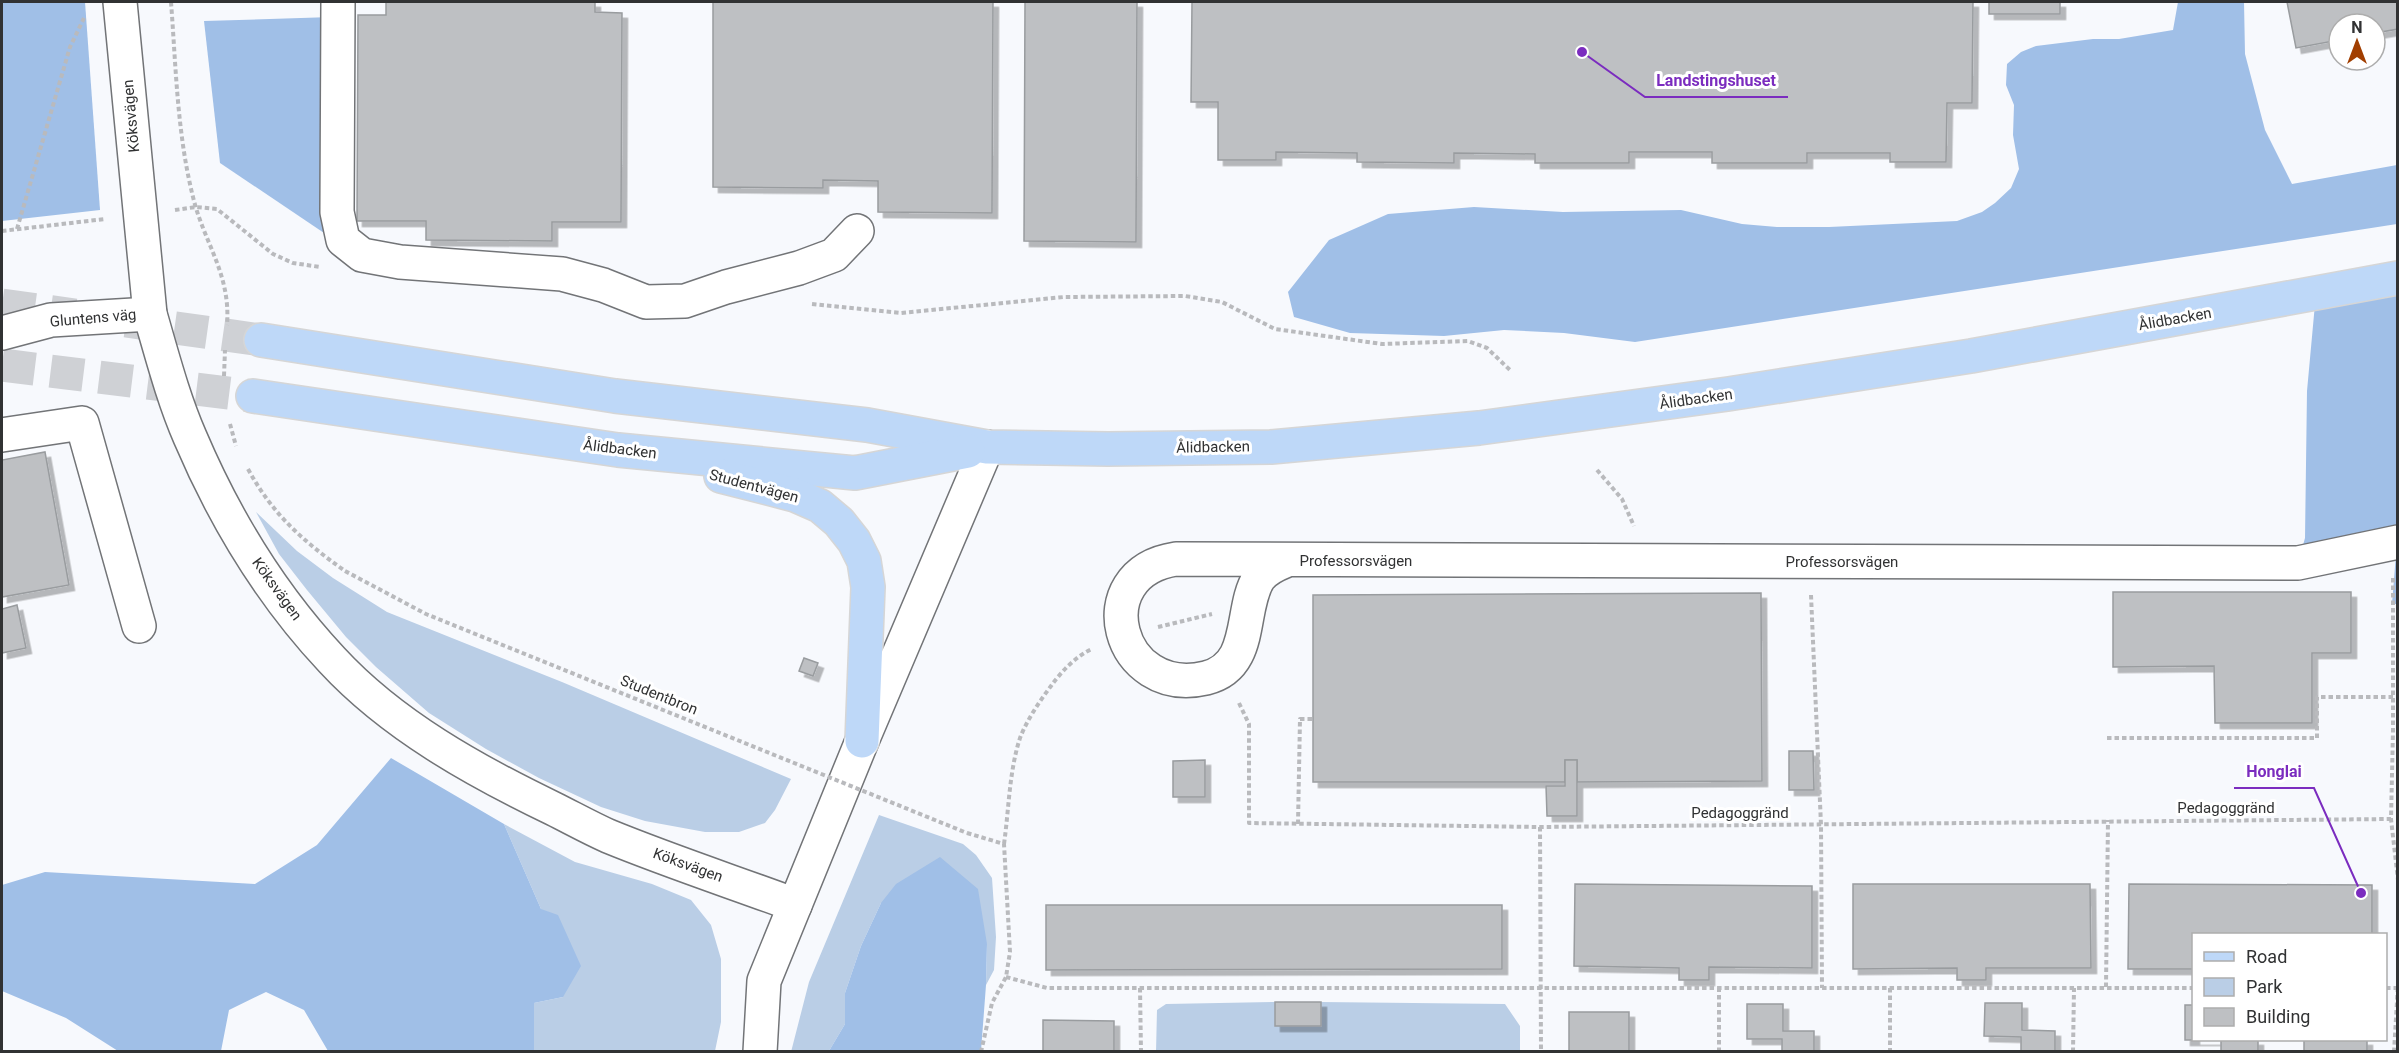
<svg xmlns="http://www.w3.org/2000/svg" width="2399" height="1053" viewBox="0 0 2399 1053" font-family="Roboto,sans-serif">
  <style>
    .green { fill: #bacee6 }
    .forest { fill: #a0bfe7 }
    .building { fill: #bec0c3; stroke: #999c9f; stroke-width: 1.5; filter: url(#shadow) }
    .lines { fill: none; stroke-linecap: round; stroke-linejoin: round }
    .major-tunnel { stroke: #cfd1d5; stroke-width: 33; stroke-dasharray: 33 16; stroke-linecap: butt }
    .minor-casing { stroke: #727477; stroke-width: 36 }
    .major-casing { stroke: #d6d6d6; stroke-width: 36 }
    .path { stroke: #b9babd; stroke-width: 4; stroke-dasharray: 4.5 3; stroke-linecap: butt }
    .minor { stroke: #fff; stroke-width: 33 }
    .major { stroke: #bed8f8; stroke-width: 33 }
    .path-bridge { stroke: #b9babd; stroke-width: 4; stroke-dasharray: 4.5 3; stroke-linecap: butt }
    .labels { text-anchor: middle; stroke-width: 6; stroke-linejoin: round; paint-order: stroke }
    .street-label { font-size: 15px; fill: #313233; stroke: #fff }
    .leader { fill: none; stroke: #7b2cbf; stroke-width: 2 }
    .callout-dot { fill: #7b2cbf; stroke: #fff; stroke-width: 2 }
    .callout-label { font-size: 16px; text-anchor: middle; font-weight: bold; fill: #7b2cbf; stroke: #fff; stroke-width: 6; stroke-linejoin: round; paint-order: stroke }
  </style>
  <defs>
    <filter id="shadow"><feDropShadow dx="5.5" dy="5.5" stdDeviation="0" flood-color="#0004"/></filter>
  </defs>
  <rect width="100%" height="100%" fill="#f7f9fd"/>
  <!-- green -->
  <g class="green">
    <polygon points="256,512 297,551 333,578 387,612 562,682 791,779 775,810 765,823 739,832 705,832 645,821 601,807 539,778 486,749 429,713 376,667 346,637 307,590 279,554"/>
    <polygon points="879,815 963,844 976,855 992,878 996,937 994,970 986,985 987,944 881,903 861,946 845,993 845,1024 829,1051 791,1052 809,982"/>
    <polygon points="504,824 575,862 652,884 691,900 711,925 721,959 721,1022 715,1051 534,1051 534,1003 563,997 541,909"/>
    <polygon points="1275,1002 1275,1025 1321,1026 1321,1002 1505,1004 1520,1026 1520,1051 1156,1052 1157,1010 1166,1004"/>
  </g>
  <!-- forest -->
  <g class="forest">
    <polygon points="2,2 85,2 100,210 2,221"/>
    <polygon points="2178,2 2244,2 2245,54 2265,130 2292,184 2397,165 2397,224 1635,342 1564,333 1504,330 1444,336 1350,333 1294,317 1288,292 1329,240 1388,214 1474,207 1563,212 1681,210 1742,224 1777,227 1829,227 1957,221 1982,212 1995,203 2011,188 2019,169 2013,135 2014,105 2006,85 2007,64 2021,52 2036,46 2093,39 2119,39 2173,30"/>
    <polygon points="332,17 330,237 220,163 204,21"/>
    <polygon points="2397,278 2397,604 2392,604 2397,542 2298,563 2305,538 2307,391 2316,293"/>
    <polygon points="391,758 504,824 541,909 558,915 581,966 563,997 534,1003 534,1051 328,1051 304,1010 266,992 229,1010 221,1051 118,1051 66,1018 2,991 2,885 45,872 255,884 317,845"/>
    <polygon points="940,857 978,889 987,944 986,985 981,1051 829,1051 845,1024 845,993 861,946 881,903 896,884"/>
  </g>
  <!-- building -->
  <g class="building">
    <polygon points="386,2 595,2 595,12 622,13 621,222 552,222 552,241 426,240 426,221 357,221 358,15 386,15"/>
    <polygon points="713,2 993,2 992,213 878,212 878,181 823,180 823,188 713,187"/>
    <polygon points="1025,2 1137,2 1136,242 1024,241"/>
    <polygon points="1192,2 1973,2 1972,103 1947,103 1946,162 1890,162 1890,153 1807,153 1807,163 1712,163 1712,152 1629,152 1629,163 1535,163 1535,154 1454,153 1454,163 1357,162 1357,153 1276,152 1276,160 1218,160 1218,102 1191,102"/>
    <rect x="1989" y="2" width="71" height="12"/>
    <polygon points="2287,2 2398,2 2398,29 2375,33 2375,24 2339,24 2339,40 2296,48"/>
    <polygon points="45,452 69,585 2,597 2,460"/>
    <polygon points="2113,592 2351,592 2351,653 2312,653 2312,723 2215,723 2214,666 2113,667"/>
    <polygon points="1761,593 1762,781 1577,782 1577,760 1565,760 1565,782 1313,782 1313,595"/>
    <polygon points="17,605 26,648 2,653 2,609"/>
    <polygon points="804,658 818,663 813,676 799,671"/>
    <polygon points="1789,751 1813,751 1814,790 1789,790"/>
    <polygon points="1205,760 1205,797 1173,797 1173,761"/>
    <polygon points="1565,760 1577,760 1577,816 1547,816 1546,786 1565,786"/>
    <polygon points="1575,884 1812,886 1812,968 1709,967 1709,980 1679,980 1679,968 1574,966"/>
    <polygon points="1853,884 2090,884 2091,968 1986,968 1986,980 1957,980 1957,968 1853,969"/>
    <polygon points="2129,884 2372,885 2372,934 2194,934 2194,969 2128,969"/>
    <polygon points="1046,905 1502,905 1502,969 1046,970"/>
    <rect x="1275" y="1002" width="46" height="24"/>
    <polygon points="1985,1003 2022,1003 2022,1030 2055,1031 2055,1052 2021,1052 2021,1037 1984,1036"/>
    <polygon points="1747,1004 1783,1004 1783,1031 1814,1031 1814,1052 1782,1052 1782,1039 1747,1039"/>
    <polygon points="2185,1005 2194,1005 2194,1040 2258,1040 2258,1052 2221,1052 2221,1040 2185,1040"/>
    <rect x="1569" y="1012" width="60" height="40"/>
    <polygon points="1043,1020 1114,1021 1114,1052 1043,1052"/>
    <rect x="2304" y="1040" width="63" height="12"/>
  </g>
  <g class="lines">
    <!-- major-tunnel -->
    <g class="major-tunnel">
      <polyline points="2,305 75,315"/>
      <polyline points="126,321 261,340"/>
      <polyline points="2,365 253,396"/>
    </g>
    <!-- minor casing -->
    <g class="minor-casing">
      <g id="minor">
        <path d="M 120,2 L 150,314 C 162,355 173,398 190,437 C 224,517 272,596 332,660 C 392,725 475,771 554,809 C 572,818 590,828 608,836 C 669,861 733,882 795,905"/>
        <polyline points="338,2 337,212 343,240 362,255 400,262 562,274 603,285 646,302 685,301 726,287 799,268 834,255 857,231"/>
        <polyline points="2,333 51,320 150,314"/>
        <polyline points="2,435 82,423 139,626"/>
        <path d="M 1285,561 C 1275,565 1266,569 1259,578 C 1239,608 1255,666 1206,678 C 1117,699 1084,573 1176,559 L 2298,563 L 2398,542"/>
        <polyline points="760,1052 764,981 862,741 987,447"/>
      </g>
    </g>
    <!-- major casing -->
    <g class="major-casing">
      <g id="major">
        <polyline points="261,340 615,396 867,425 987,447 1108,449 1271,447 1479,428 1728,394 1971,356 2398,278"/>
        <polyline points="253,396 618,450 855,473 968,451"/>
        <polyline points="721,476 795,495 820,506 839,522 854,541 864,561 868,587 862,741"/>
      </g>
    </g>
    <!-- path -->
    <g class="path">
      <path d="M 171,2 C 176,67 177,133 193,197 C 204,243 231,274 227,325"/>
      <polyline points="175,210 196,207 217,209 273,254 293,263 320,267"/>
      <polyline points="17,229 70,47 84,18"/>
      <polyline points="2,231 105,219"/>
      <polyline points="812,304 901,313 1064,297 1185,296 1222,302 1275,329 1382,344 1468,341 1487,348 1511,371"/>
      <polyline points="224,376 225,350"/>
      <polyline points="230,424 236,446"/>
      <path d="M 248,469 C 273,515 303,541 345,571"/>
      <polyline points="1597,470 1622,499 1634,526"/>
      <polyline points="2393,578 2393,731 2391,819 2398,880"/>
      <polyline points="1811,595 1821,825 1822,988"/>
      <polyline points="1158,627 1212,614"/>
      <polyline points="1239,703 1249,724 1249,823 1540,827 2391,819"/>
      <polyline points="2107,738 2317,738 2317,697 2393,697"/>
      <polyline points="1298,824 1300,719 1313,719"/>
      <polyline points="1540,827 1541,1052"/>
      <polyline points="967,833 1004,844 1010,952 1006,977 992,1003 981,1052"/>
      <path d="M 1004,844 C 1009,809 1009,772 1020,738 C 1027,720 1039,702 1051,686 C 1061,672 1076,656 1092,649"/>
      <polyline points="1006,977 1047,988 2194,988"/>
      <polyline points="2106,987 2108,820"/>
      <polyline points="1140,988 1141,1052"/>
      <polyline points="1890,988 1890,1052"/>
      <polyline points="2386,988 2398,988"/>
      <polyline points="1719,1052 1719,988"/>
      <polyline points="2073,1052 2074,988"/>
      <polyline points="2394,1052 2398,984"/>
    </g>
    <!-- minor -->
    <use href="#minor" class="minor"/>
    <!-- major -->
    <use href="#major" class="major"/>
    <!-- path-bridge -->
    <polyline class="path-bridge" points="345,571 426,614 967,833"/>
  </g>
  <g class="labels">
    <!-- street labels -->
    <g class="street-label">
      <text transform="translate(131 116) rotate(-95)" y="5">Köksvägen</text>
      <text transform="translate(93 318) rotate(-5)" y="5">Gluntens väg</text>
      <text transform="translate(2175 319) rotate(-10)" y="5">Ålidbacken</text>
      <text transform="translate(1696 399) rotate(-8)" y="5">Ålidbacken</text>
      <text transform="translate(1213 447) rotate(-1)" y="5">Ålidbacken</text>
      <text transform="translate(620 449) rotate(7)" y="5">Ålidbacken</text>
      <text transform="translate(754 486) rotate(15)" y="5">Studentvägen</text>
      <text x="1356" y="566">Professorsvägen</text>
      <text x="1842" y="567">Professorsvägen</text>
      <text transform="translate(277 589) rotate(54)" y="5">Köksvägen</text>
      <text transform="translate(659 695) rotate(22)" y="5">Studentbron</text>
      <text x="2226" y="813">Pedagoggränd</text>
      <text x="1740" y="818">Pedagoggränd</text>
      <text transform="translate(688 865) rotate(20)" y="5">Köksvägen</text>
    </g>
  </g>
  <!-- callouts -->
  <path class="leader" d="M1582 52L1645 97H1788M2361 893L2314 788H2234"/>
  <g class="callout-dot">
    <circle cx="1582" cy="52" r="6"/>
    <circle cx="2361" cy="893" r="6"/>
  </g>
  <g class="callout-label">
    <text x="1716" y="86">Landstingshuset</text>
    <text x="2274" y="777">Honglai</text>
  </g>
  <!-- border -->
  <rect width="2399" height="1053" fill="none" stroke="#313233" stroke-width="6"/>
  <!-- legend -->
  <rect x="2192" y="933" width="195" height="108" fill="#ffffff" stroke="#adadad" stroke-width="1.5"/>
  <rect x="2204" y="952" width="30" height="9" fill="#bed8f8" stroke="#adadad" stroke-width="1.5"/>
  <text x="2246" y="963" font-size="18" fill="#313233">Road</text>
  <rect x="2204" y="978" width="30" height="18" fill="#bacee6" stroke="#adadad" stroke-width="1.5"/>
  <text x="2246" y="993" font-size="18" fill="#313233">Park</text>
  <rect x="2204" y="1008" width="30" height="18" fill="#bec0c3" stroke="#adadad" stroke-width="1.5"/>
  <text x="2246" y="1023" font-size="18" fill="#313233">Building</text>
  <!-- north arrow -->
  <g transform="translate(2357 42)"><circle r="28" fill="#ffffff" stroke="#adadad" stroke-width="1.5"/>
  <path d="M0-4.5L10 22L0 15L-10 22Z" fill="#a13e00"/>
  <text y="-9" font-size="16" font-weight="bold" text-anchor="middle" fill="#313233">N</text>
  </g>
</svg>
